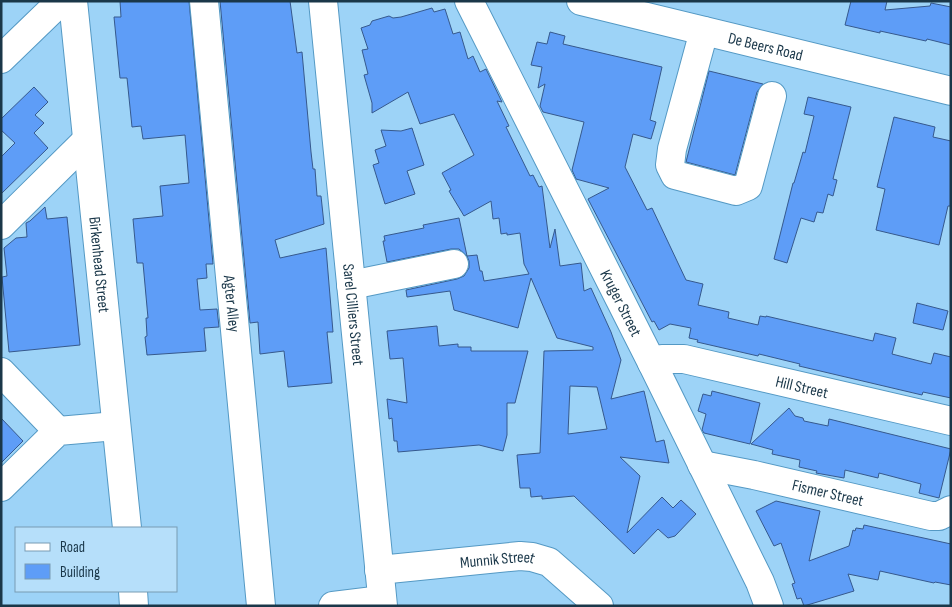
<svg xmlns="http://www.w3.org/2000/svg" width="952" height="607" viewBox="0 0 952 607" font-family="'Sofia Sans Condensed',sans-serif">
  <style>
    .building { fill: #5e9df7; stroke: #36598d; fill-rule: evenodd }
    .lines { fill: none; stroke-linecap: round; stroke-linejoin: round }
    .minor-casing { stroke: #5499c4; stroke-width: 30 }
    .minor { stroke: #fff; stroke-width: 28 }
    .labels { text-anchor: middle; stroke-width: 5; stroke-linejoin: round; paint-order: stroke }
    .street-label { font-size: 16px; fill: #1a3749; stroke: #b6dffa }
  </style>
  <rect width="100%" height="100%" fill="#9dd3f7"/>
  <!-- building -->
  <g class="building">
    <polygon points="120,1 189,1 213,264 206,264 207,278 197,279 200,310 217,309 219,327 204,328 206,351 147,355 145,337 147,336 146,318 148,318 143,263 137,263 133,219 163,216 160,186 189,183 185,135 143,139 141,126 132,127 127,78 120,78 114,17 121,17"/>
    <polygon points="220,1 290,1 297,53 302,52 311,152 313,169 315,169 317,196 321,196 324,224 275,240 280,258 326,248 333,332 327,332 332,383 288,387 284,351 260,354 258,322 250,323"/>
    <polygon points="851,1 887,1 885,10 930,6 931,3 951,7 951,45 927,39 926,41 880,31 880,33 845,25"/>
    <path d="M 432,8 L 434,12 L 445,9 L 453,34 L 460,32 L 468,59 L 473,56 L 480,72 L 486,69 L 502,102 L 497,101 L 509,126 L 506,127 L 530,176 L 533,175 L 539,187 L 542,186 L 550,248 L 555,229 L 560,266 L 581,263 L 584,291 L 591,288 L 611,332 L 621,360 L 611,399 L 644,391 L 656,442 L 664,440 L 669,463 L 620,457 L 640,476 L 627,533 L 662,497 L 673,508 L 681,500 L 696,514 L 675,536 L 668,538 L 658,529 L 634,554 L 574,496 L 542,499 L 542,496 L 531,497 L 530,488 L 520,488 L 517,455 L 540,453 L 544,351 L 593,350 L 593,347 L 557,338 L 531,278 L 518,328 L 454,310 L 450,291 L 407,297 L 406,290 L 457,279 L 464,276 L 469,268 L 469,261 L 467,256 L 477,255 L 480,271 L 482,271 L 484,281 L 529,274 L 524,264 L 520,233 L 507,235 L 507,233 L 501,234 L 499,218 L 493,219 L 491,201 L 464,216 L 449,191 L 451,190 L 442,173 L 474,155 L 454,114 L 420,124 L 408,92 L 372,113 L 372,103 L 364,75 L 368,74 L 362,50 L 368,49 L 361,28 L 370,25 L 372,21 L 389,16 L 393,18 L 401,17 ZM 570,386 L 597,387 L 607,429 L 568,434 Z"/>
    <polygon points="550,32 565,36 563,44 662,67 650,120 656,122 651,139 633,134 625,167 647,210 652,208 686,280 703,284 698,305 729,312 728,318 758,325 760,316 766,317 766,316 873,341 875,333 896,338 892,354 931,364 934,353 951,357 951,398 923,392 922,395 799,366 800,364 759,354 758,356 697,342 698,340 689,338 691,328 670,324 659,330 654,321 652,322 588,199 609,188 576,179 572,170 584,122 543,112 540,106 545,84 538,88 542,67 531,65 537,42 547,44"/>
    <polygon points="709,71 763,84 757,92 735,175 686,162"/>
    <polygon points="34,87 48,102 35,115 44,123 34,133 48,148 1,194 1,157 15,143 1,130 1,119"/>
    <polygon points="808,97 851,107 833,179 837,180 833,196 828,194 823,213 817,212 814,222 801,218 787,263 774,259 793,183 794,183 803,152 805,153 814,116 804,114"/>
    <polygon points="894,117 935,127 933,137 951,141 951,206 948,206 939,245 876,230 885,189 877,187"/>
    <polygon points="412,128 424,165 407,171 415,194 385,204 373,165 379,163 375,150 386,146 381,130 401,131"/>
    <polygon points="45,207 47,219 67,217 80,345 9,352 2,277 7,276 4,248 16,238 27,237 26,223 30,221"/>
    <polygon points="459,218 467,256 459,249 451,249 387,262 383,241 385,241 384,236 424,228 423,225"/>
    <polygon points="917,303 948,311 943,330 913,323"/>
    <polygon points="437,326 439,346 458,344 458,347 471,347 471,351 528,351 515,403 507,403 507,435 503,451 479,445 398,452 397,441 394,441 392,418 389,419 387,399 407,403 403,358 390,359 387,331"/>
    <polygon points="712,391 760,403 750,444 704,433 702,430 706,414 698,411 703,394 711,396"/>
    <polygon points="789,408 795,416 803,418 804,421 828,426 829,419 951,449 939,498 919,493 921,484 879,473 878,478 845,470 844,478 816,473 817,471 799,467 800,460 772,454 773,450 751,444"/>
    <polygon points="1,418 23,441 1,463"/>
    <polygon points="776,501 820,511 809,561 849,546 853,530 855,531 856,528 863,529 864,525 951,544 951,585 935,582 934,583 880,571 878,580 848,574 854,591 804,606 801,598 797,599 792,584 795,583 781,543 774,546 756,511"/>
  </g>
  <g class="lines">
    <!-- minor casing -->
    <g class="minor-casing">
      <g id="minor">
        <path id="s1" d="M 73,1 L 127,528"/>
        <path id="s2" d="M 204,1 L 261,606"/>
        <path id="s3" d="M 323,1 L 383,606"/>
        <path id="s4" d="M 469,1 L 652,363 L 760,582 L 769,606"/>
        <path id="s5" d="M 581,1 L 951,91"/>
        <polyline points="704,31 672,149 670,165 675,175 736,191 748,186 772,96"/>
        <polyline points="1,59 61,1"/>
        <polyline points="1,225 87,140"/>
        <polyline points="351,285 454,264"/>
        <path id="s6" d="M 652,363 L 662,359 L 684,359 L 951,421"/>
        <polyline points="1,372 58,431"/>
        <path id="s7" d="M 702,465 L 754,475 L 931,516 L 939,516 L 951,510"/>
        <polyline points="1,487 58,431 116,426"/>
        <path id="s8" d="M 379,570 L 520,556 L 532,557 L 549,562 L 599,606"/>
        <polyline points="133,591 134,606"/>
        <polyline points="333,606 382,600"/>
      </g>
    </g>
    <!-- minor -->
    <use href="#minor" class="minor"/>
  </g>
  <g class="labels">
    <!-- street labels -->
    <g class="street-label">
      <text dy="6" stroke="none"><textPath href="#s5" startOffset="190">De Beers Road</textPath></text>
      <text dy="6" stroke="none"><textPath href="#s1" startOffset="265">Birkenhead Street</textPath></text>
      <text dy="6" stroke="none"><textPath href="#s4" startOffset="338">Kruger Street</textPath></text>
      <text dy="6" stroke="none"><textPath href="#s2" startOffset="304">Agter Alley</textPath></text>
      <text dy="6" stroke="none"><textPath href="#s3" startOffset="315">Sarel Cilliers Street</textPath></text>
      <text dy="6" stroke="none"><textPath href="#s6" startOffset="154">Hill Street</textPath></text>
      <text dy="6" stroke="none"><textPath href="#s7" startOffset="129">Fismer Street</textPath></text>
      <text dy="6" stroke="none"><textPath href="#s8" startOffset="119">Munnik Street</textPath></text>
    </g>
  </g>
  <!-- border -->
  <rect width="952" height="607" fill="none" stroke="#1a3749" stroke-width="5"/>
  <!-- legend -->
  <rect x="15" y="527" width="162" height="65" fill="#b6dffa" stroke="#789cb3"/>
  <rect x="25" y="543" width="25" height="8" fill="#ffffff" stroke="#789cb3"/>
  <text x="60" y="552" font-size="15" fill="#1a3749">Road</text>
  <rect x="25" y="564" width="25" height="15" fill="#5e9df7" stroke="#789cb3"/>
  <text x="60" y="577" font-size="15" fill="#1a3749">Building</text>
</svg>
